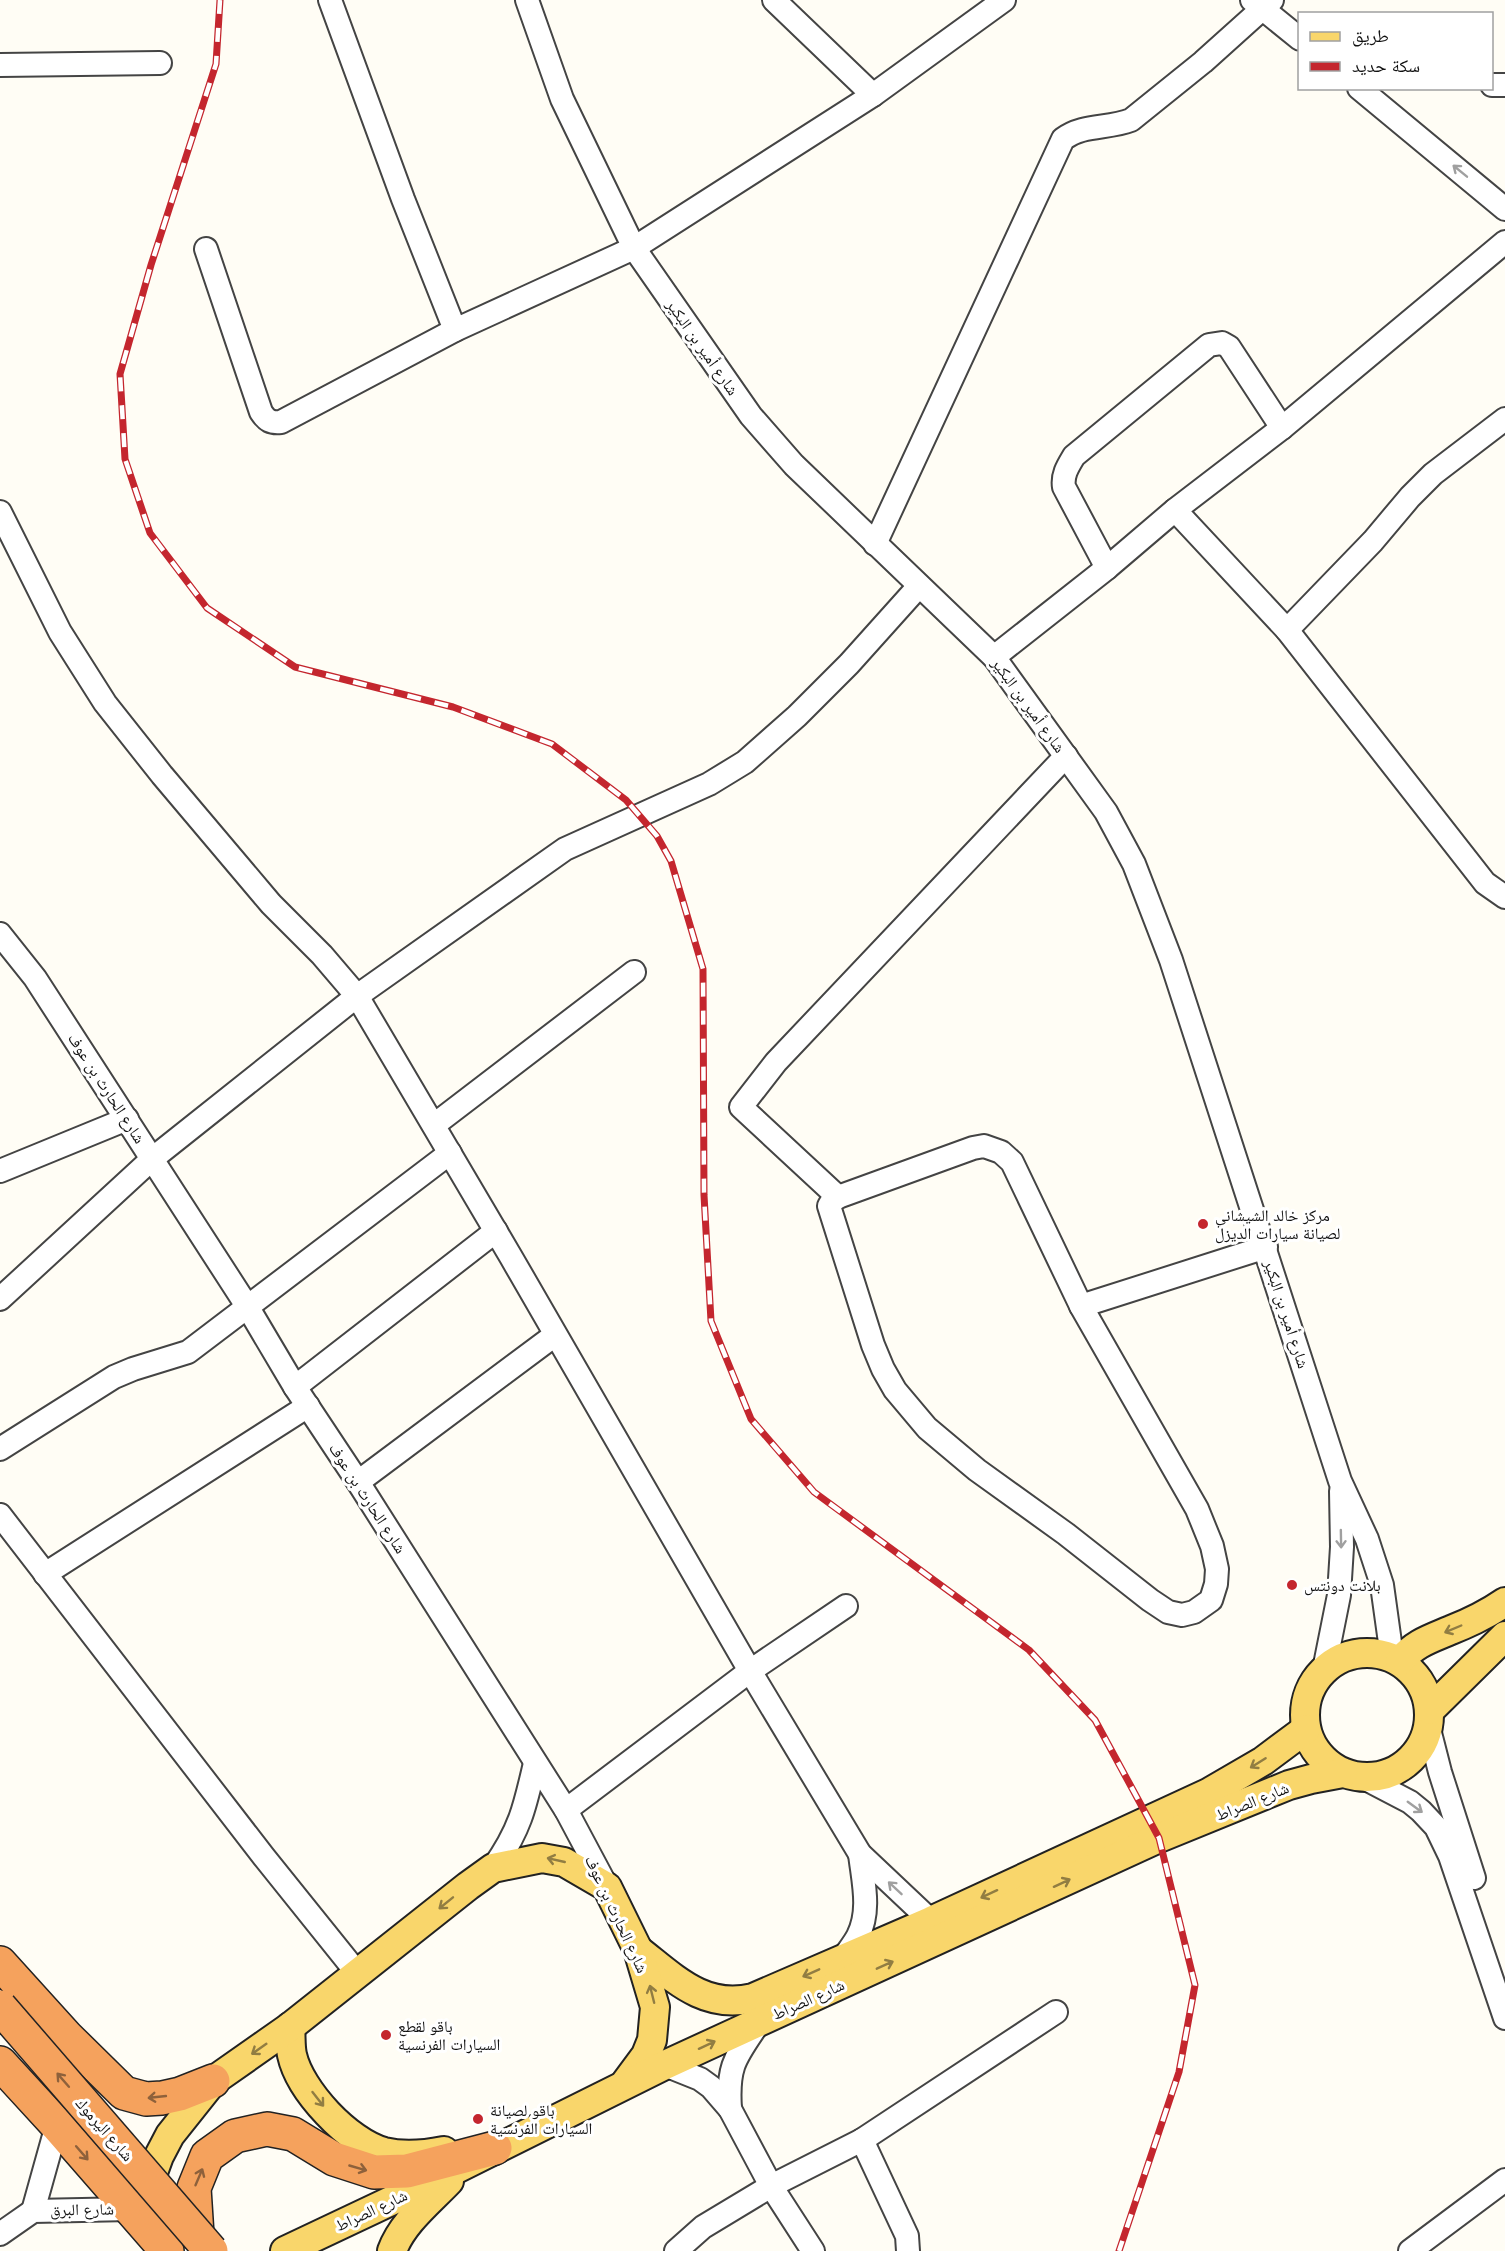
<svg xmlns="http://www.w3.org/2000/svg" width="1505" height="2251" viewBox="0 0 1505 2251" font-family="'Libre Baskerville','Noto Naskh Arabic',serif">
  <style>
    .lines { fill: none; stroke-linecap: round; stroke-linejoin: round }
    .minor-casing { stroke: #444; stroke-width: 26 }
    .major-casing { stroke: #222; stroke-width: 32 }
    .highway-casing { stroke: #222; stroke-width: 36 }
    .minor { stroke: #fff; stroke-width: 22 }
    .major { stroke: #f9d66b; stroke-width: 28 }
    .highway { stroke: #f5a25d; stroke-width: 33 }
    .rail-casing { stroke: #c4262e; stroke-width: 7 }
    .rail { stroke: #fff; stroke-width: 4.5; stroke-dasharray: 14; stroke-linecap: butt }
    .highway-bridge-casing { stroke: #222; stroke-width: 36; stroke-linecap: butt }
    .highway-bridge { stroke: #f5a25d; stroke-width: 33 }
    .oneway { stroke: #a0a0a0 }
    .oneway2 { stroke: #917d42 }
    .oneway3 { stroke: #8e613b }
    .poi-dot { fill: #c4262e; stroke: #fff; stroke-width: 2 }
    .labels { text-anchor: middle; stroke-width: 6; stroke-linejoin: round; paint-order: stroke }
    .street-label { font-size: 16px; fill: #111; stroke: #fff }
    .poi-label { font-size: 16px; fill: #111; stroke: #fff; text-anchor: start }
  </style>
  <rect width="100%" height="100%" fill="#fffdf5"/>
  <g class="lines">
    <!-- minor casing -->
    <g class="minor-casing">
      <g id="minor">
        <polyline points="330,0 403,199 455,330"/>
        <polyline points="527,0 562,99 634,248 751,416 794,465 994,657 1106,812 1134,864 1171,960 1340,1481 1367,1539 1382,1585 1392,1657"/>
        <polyline points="774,0 873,95"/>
        <polyline points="1252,0 1300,39"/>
        <polyline points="0,65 160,63"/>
        <polyline points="1492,85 1505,85"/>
        <polyline points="1359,88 1505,209"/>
        <path d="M 206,249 L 261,412 C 267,421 271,423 281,422 L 455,330 L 634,248 L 873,95 L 1004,0"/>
        <polyline points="1175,510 1287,630 1485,883 1505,897"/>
        <polyline points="0,512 60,632 105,703 162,775 271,904 322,955 357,996 511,1257 750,1671 860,1854 931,1921"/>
        <path d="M 875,544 L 1063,139 C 1083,124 1108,129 1131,120 L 1203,62 L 1272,0"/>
        <path d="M 1107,568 L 1064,487 C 1062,475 1068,466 1074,456 L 1209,345 L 1222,343 L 1229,347 L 1282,428"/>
        <polyline points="1287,630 1373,541 1410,497 1433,474 1505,419"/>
        <polyline points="994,657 1107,568 1175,510 1282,428 1505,242"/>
        <polyline points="0,934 35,978 247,1306 295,1387 358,1482 566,1810 607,1887"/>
        <polyline points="434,1125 634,972"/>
        <polygon points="984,1146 1001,1152 1012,1162 1081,1306 1197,1509 1212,1546 1217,1569 1216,1584 1211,1600 1194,1612 1182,1615 1168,1612 1150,1600 1066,1534 977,1470 927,1428 895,1390 883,1369 873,1345 829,1206 832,1201 838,1197 973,1148"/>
        <polyline points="0,1171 127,1119"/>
        <polyline points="838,1197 741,1107 776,1062 1066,756"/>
        <polyline points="0,1299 152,1159 357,996 565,849 709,784 745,762 797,716 849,664 919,586"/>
        <polyline points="1081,1306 1266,1247"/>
        <polyline points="295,1387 496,1231"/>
        <polyline points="0,1449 114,1377 133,1369 188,1352 450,1153"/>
        <polyline points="358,1482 555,1335"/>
        <polyline points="0,1515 264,1857 358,1974"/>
        <polyline points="45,1574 308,1406"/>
        <polyline points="1324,1670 1339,1595 1342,1547 1341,1491"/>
        <polyline points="1429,1729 1440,1772 1474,1878"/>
        <polyline points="1364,1778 1410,1802 1421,1811 1436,1827 1450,1856 1505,2018"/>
        <polyline points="566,1810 750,1671 846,1606"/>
        <path d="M 493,1868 C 520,1830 525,1807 535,1763"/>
        <path d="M 842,1960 C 847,1952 854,1944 858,1936 C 871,1910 863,1881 860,1854"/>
        <polyline points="665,2065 700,2079 711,2087 730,2109 771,2186 813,2251"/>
        <path d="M 730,2109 C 727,2064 736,2057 760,2021"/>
        <polyline points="862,2140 907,2236 908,2251"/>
        <polyline points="33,2211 57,2125"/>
        <polyline points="0,2234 33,2211 131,2209"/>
        <polyline points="676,2251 703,2227 771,2186 862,2140 1056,2012"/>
        <polyline points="1410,2251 1505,2180"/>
      </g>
    </g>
    <!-- major casing -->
    <g class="major-casing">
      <g id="major">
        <circle cx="1367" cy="1715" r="62"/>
        <path d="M 1400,1661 C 1415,1643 1430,1639 1451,1630 C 1469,1623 1489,1613 1505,1602"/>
        <polyline points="1430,1710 1505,1636"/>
        <path d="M 638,1950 C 674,1978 704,2010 753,1998 L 931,1921 L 1208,1793 L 1263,1761 L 1306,1729"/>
        <path d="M 290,2027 C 291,2036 290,2046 292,2055 C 300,2091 348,2142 384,2152 C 404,2157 424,2155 444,2151"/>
        <polyline points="143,2200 159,2156 170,2135 213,2081 290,2027 468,1886 493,1868 542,1858 564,1862 607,1887 638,1950 655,2007 652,2040 646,2055 626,2082"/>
        <polyline points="285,2251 414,2190 665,2065 1159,1838 1289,1785 1311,1779 1343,1773"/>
        <path d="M 392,2251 C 402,2223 429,2202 449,2181"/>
      </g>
    </g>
    <!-- highway casing -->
    <g class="highway-casing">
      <g id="highway">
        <polyline points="0,1963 67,2037 124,2093 146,2099 162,2098 180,2094 213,2081"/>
        <polyline points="0,2063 57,2125 167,2251"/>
        <polyline points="197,2235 194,2188 207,2156 235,2136 267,2129 293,2134 334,2159 374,2172 407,2171 495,2148"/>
      </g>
    </g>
    <!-- minor -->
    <use href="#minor" class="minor"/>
    <!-- major -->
    <use href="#major" class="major"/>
    <!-- highway -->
    <use href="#highway" class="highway"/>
    <!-- rail casing -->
    <g class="rail-casing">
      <polyline id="rail" points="220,0 216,64 151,265 120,374 125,459 150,533 207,608 295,667 453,707 552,744 626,800 657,836 671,861 703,969 704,1195 711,1321 751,1419 814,1492 1029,1650 1095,1720 1159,1838 1195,1985 1179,2072 1119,2251"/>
    </g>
    <!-- rail -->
    <use href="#rail" class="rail"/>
    <!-- highway-bridge casing -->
    <g class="highway-bridge-casing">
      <polyline id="highway-bridge" points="0,2007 211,2251"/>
    </g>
    <!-- highway-bridge -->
    <use href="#highway-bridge" class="highway-bridge"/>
  </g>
  <!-- one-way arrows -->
  <defs><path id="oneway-shaft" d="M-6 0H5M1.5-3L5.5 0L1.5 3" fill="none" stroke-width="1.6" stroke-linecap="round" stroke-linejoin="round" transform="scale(1.5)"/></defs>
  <g class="oneway">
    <use href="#oneway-shaft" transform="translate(1460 171) rotate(-141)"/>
    <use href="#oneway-shaft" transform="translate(1341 1539) rotate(89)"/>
    <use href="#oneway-shaft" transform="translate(1415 1807) rotate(36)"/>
    <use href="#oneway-shaft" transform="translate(895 1888) rotate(-137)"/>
  </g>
  <g class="oneway2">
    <use href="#oneway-shaft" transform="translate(1453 1629) rotate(157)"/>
    <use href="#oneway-shaft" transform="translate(1258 1763) rotate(148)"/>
    <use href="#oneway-shaft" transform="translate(556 1860) rotate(-167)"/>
    <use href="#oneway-shaft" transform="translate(1062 1883) rotate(-25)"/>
    <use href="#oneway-shaft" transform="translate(989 1894) rotate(155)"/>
    <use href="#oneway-shaft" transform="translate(446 1903) rotate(141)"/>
    <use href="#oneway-shaft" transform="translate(885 1965) rotate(-24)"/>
    <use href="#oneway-shaft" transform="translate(811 1973) rotate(156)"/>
    <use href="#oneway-shaft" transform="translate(652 1994) rotate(-104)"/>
    <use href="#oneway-shaft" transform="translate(707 2045) rotate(-25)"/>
    <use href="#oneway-shaft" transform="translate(259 2049) rotate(145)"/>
    <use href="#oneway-shaft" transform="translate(318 2099) rotate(52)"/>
  </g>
  <g class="oneway3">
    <use href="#oneway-shaft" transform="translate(63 2080) rotate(-131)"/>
    <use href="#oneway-shaft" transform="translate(157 2097) rotate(174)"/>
    <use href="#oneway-shaft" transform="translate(82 2153) rotate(49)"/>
    <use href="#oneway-shaft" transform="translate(358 2168) rotate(16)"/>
    <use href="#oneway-shaft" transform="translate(199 2177) rotate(-67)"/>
  </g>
  <!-- markers -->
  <g class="poi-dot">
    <circle cx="1203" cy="1224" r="6"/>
    <circle cx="1292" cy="1585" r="6"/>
    <circle cx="386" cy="2035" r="6"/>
    <circle cx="478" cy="2119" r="6"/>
  </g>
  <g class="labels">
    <!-- street labels -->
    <g class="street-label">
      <text transform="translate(703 347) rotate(55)" y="6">شارع أمير بن البكير</text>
      <text transform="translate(1029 705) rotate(54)" y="6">شارع أمير بن البكير</text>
      <text transform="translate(107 1088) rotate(57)" y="6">شارع الحارث بن عوف</text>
      <text transform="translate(1287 1314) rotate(72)" y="6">شارع أمير بن البكير</text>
      <text transform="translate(368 1498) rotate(57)" y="6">شارع الحارث بن عوف</text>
      <text transform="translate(1252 1801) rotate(-22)" y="6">شارع الصراط</text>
      <text transform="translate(617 1914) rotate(65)" y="6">شارع الحارث بن عوف</text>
      <text transform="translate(808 1999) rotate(-24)" y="6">شارع الصراط</text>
      <text transform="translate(105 2129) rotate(49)" y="6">شارع اليرموك</text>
      <text transform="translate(82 2209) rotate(-1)" y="6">شارع البرق</text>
      <text transform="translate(371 2210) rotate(-25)" y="6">شارع الصراط</text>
    </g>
    <!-- poi labels -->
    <g class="poi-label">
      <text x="1215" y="1221">مركز خالد الشيشاني<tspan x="1215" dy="18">لصيانة سيارات الديزل</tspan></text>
      <text x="1304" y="1591">بلانت دونتس</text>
      <text x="398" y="2032">باقو لقطع<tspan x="398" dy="18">السيارات الفرنسية</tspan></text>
      <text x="490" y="2116">باقو لصيانة<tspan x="490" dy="18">السيارات الفرنسية</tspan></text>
    </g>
  </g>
  <!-- legend -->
  <rect x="1298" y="12" width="195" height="78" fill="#ffffff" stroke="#a0a0a0" stroke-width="1.5"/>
  <rect x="1310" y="32" width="30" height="9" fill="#f9d66b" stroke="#a0a0a0" stroke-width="1.5"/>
  <text x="1352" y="42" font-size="18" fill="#111111">طريق</text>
  <rect x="1310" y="62" width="30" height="9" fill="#c4262e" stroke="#a0a0a0" stroke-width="1.5"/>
  <text x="1352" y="72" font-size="18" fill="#111111">سكة حديد</text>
</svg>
